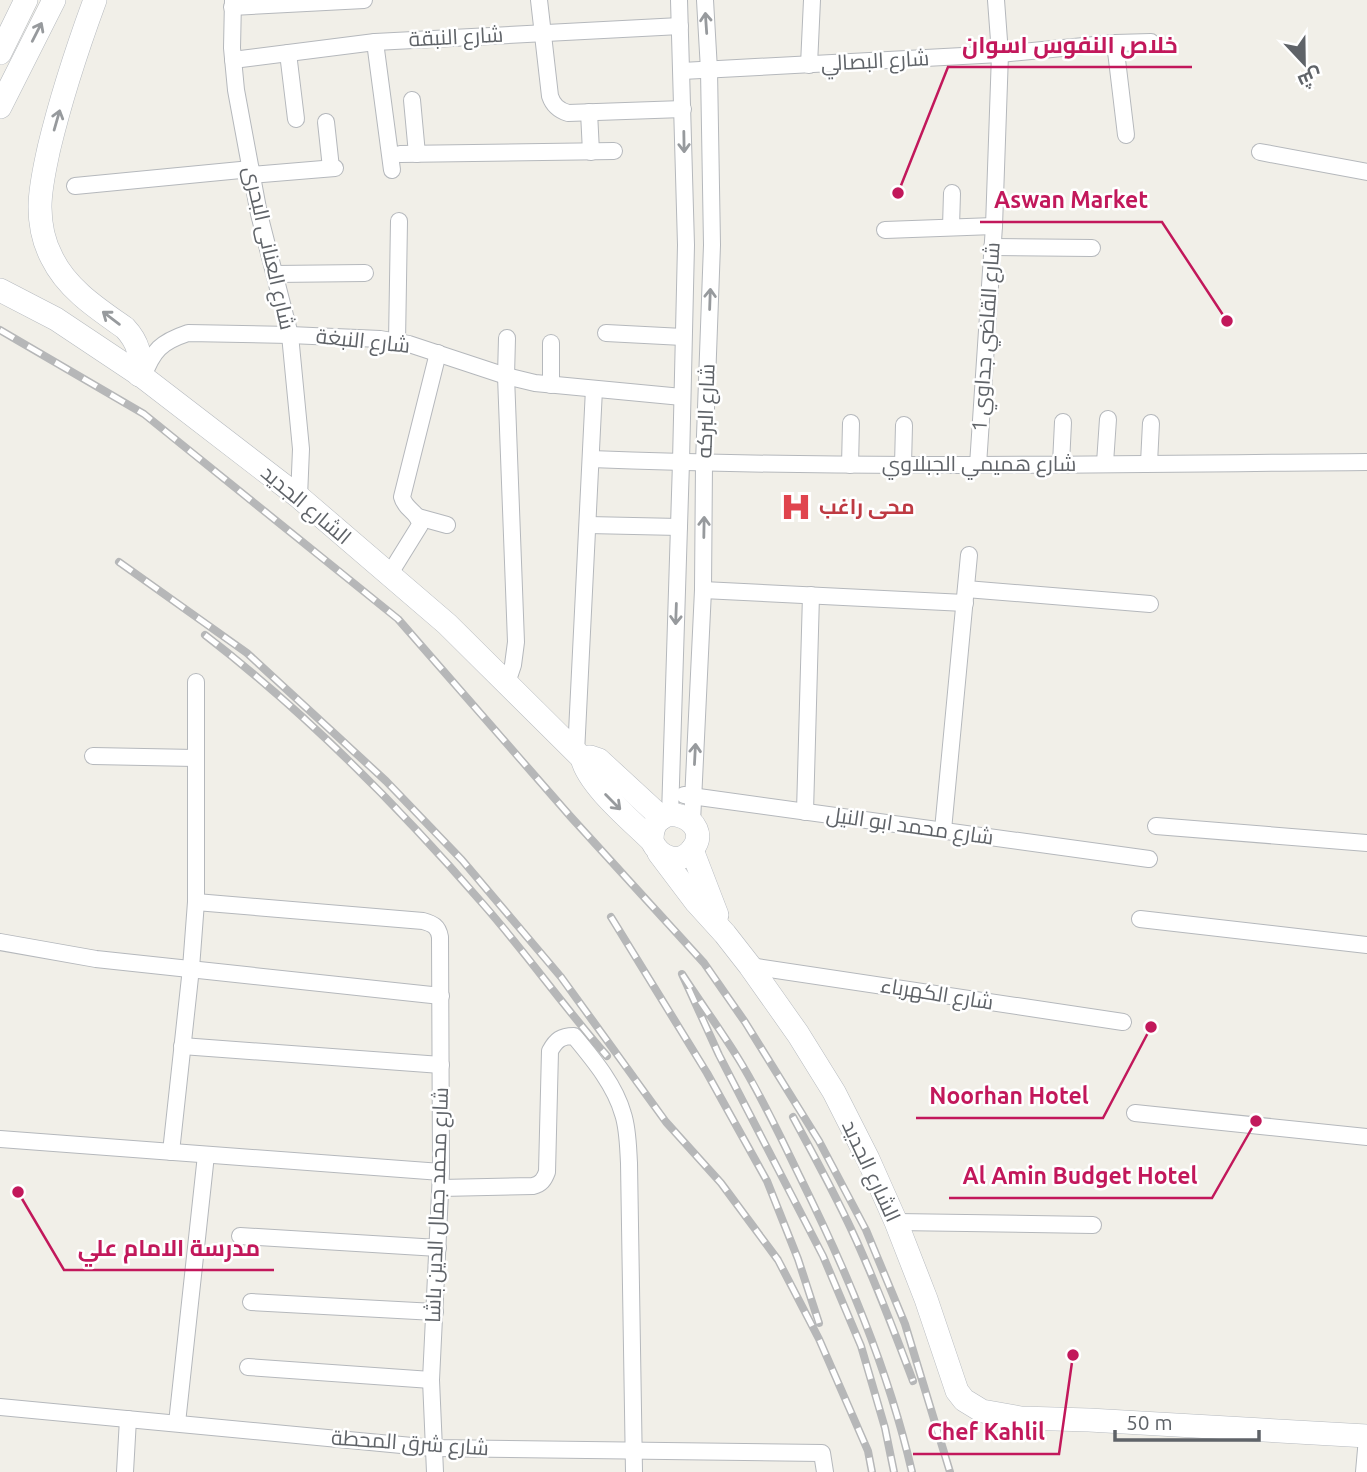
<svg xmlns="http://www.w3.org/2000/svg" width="1367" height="1472" viewBox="0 0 1367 1472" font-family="Ubuntu,Cairo,sans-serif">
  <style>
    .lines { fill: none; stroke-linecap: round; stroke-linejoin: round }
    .street-casing { stroke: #b5b8bc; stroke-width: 18 }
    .secondary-casing { stroke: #b6babf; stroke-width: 24 }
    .street { stroke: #fff; stroke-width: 16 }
    .secondary { stroke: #fff; stroke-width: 23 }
    .rail-casing { stroke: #b6b7b8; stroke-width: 8 }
    .rail { stroke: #fff; stroke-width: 5; stroke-dasharray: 16; stroke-linecap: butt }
    .oneway { stroke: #979a9d }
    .labels { text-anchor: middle; stroke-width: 5; stroke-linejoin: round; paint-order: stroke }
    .street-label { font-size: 21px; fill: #5f6368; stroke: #fff }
    .health-label { font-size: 21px; font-weight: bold; fill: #be3a42; stroke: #fff; text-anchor: start }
    .leader { fill: none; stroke: #c2185b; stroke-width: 2.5 }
    .callout-dot { fill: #c2185b; stroke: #fff; stroke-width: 2.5 }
    .callout-label { font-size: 23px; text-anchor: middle; font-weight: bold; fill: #c2185b; stroke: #fff; stroke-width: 5; stroke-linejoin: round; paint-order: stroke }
  </style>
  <rect width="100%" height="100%" fill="#f1efe8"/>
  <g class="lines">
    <!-- street casing -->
    <g class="street-casing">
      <g id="street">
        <polyline points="233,0 232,48 236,90 259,214 290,335 301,449 299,497"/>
        <path d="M 539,0 L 550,96 C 553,105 558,110 568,113 L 683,109"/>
        <polyline points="232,7 364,0"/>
        <polyline points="375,42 392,170"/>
        <polyline points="1115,43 1126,135"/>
        <polyline points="288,53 296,119"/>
        <polyline points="233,60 375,42 680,26"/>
        <polyline points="809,65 812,0"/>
        <polyline points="682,71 1000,54 1115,43 1151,42"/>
        <polyline points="412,100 417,154"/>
        <polyline points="589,112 591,152"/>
        <polyline points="326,122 331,168"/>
        <polyline points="1260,152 1367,172"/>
        <polyline points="400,154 614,151"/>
        <polyline points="252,175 335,168"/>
        <polyline points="75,186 251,169"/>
        <polyline points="951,227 952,193"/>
        <polyline points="885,230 994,226"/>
        <polyline points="992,247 1092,248"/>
        <polyline points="275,274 365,273"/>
        <polyline points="606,333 683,337"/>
        <polyline points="507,338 506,376 516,642 513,665 507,683"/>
        <polyline points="397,342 399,221"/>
        <polyline points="551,343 551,385"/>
        <path d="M 143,377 C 153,350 161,342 188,333 L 290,335 L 380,339 L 409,344 L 506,376 L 535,383 L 682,397"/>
        <path d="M 591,459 C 849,469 1108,464 1367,462"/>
        <polyline points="1105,463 1108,419"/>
        <polyline points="1149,463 1151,423"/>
        <polyline points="1061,464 1063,422"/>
        <polyline points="850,465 851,423"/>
        <polyline points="903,465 904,425"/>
        <polyline points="978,465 994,226 1000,54 996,0"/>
        <polyline points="418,517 447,525"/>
        <polyline points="588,525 679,527"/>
        <path d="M 389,575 L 420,525 C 419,512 405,510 402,497 L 438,353"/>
        <polyline points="966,589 1150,604"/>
        <polyline points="703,590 965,603"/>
        <polyline points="576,753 594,389"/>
        <polyline points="93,756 195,758"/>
        <polyline points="684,795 1149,859"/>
        <polyline points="805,812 811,595"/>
        <polyline points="670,815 681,462 686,245 679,0"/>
        <polyline points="692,822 703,590 704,463 712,245 709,70 705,0"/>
        <polyline points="1156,826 1367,843"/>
        <polyline points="943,830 969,555"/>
        <path d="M 196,902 L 423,921 C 433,924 438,926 440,937 L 441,1172 L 431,1380 L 435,1472"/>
        <polyline points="1140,919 1367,945"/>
        <polyline points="0,942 96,959 441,996"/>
        <polyline points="750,966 1123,1022"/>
        <polyline points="182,1046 441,1065"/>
        <polyline points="1135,1113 1367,1137"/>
        <polyline points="0,1139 441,1172"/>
        <polyline points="171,1152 191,968 196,902 196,682"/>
        <path d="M 441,1188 L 533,1186 C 541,1184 544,1180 547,1172 L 550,1051 C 556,1040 561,1036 574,1036 C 593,1059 615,1085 623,1114 C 628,1129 628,1147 629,1163 L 634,1472"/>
        <polyline points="896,1222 1093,1225"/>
        <polyline points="240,1236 438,1248"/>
        <polyline points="251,1302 435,1312"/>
        <polyline points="248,1367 431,1380"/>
        <polyline points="0,1407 433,1448 822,1453 825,1472"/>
        <polyline points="177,1423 206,1155"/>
        <polyline points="125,1472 128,1419"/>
        <polyline points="1364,1472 1367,1438"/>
      </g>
    </g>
    <!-- secondary casing -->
    <g class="secondary-casing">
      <g id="secondary">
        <path d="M 95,0 C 77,49 61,98 49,148 C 45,167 40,187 40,207 C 40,224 44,243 52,258 C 67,289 98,309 125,328 C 138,342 142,356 139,375"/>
        <polyline points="0,53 26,0"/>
        <polyline points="0,107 54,0"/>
        <path d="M 0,290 L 56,319 L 143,377 L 299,497 L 447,624 L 582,758 C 588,785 632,821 652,841 C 659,857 679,866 692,850 C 717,820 651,793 652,841"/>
        <polyline points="582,758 590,757 599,760 662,818"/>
        <polyline points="692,850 717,915"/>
        <polyline points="659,853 696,902 725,934 750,966 798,1034 834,1092 868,1159 896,1222 926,1299 957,1391 964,1400 982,1411 1021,1418 1089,1420 1367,1436"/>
      </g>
    </g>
    <!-- street -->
    <use href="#street" class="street"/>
    <!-- secondary -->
    <use href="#secondary" class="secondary"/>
    <!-- rail casing -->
    <g class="rail-casing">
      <g id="rail">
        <polyline points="0,330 144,414 398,619 570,816 704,963 745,1022 819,1141 866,1230 905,1324 950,1472"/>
        <polyline points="119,562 247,653 386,781 462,860 561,977 666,1122 721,1183 778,1260 819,1339 868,1451 872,1472"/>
        <path d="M 205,635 C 305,712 400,808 483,904 C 526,953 564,1007 607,1056"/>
        <polyline points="611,917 707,1073 767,1181 798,1259 819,1323"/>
        <path d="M 793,1117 C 813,1154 834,1192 852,1231 C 875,1280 894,1331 913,1381"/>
        <path d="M 894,1472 L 885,1428 L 861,1346 L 823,1256 L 719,1055 L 682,974 C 700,1002 720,1029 738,1058 C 761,1095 780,1136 799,1175 C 846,1270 888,1368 912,1472"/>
      </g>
    </g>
    <!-- rail -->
    <use href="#rail" class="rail"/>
  </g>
  <!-- one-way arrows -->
  <defs><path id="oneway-shaft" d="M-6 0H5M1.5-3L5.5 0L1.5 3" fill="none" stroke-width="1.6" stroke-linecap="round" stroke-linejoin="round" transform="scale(1.75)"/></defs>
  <g class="oneway">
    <use href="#oneway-shaft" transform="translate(706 23) rotate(-94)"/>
    <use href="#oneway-shaft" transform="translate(37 32) rotate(-63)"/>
    <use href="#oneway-shaft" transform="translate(57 120) rotate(-74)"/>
    <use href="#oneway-shaft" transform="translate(684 142) rotate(89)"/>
    <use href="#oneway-shaft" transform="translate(710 299) rotate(-88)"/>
    <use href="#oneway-shaft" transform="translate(111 318) rotate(-143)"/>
    <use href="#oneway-shaft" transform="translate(704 527) rotate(-89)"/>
    <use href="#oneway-shaft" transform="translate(676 614) rotate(92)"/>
    <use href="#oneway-shaft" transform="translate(695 754) rotate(-87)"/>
    <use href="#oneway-shaft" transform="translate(613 802) rotate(45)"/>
  </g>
  <!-- icons -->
  <defs>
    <g id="hospital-bare" transform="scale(2.415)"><path d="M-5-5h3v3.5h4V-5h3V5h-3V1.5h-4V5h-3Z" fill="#e0444e" stroke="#fff" stroke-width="2.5" paint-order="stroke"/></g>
  </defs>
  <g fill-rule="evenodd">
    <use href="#hospital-bare" x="796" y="507"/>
  </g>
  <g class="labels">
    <!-- street labels -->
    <g class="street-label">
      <text transform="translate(456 37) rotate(-3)" y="7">شارع النبقة</text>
      <text transform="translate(875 61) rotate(-3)" y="7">شارع البصالي</text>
      <text transform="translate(269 248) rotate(77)" y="7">شارع العنانى البحرى</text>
      <text transform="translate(986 337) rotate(-86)" y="7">شارع القاضي جداوي 1</text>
      <text transform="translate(363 341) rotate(6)" y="7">شارع النبغة</text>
      <text transform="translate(706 411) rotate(-88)" y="7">شارع البركه</text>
      <text x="979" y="471">شارع هميمي الجبلاوي</text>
      <text transform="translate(306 505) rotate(40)" y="7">الشارع الجديد</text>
      <text transform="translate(910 826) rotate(8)" y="7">شارع محمد ابو النيل</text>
      <text transform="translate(937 994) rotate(9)" y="7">شارع الكهرباء</text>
      <text transform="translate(871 1171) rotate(65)" y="7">الشارع الجديد</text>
      <text transform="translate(437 1205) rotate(-88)" y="7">شارع محمد جمال الدين باشا</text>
      <text transform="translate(410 1443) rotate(4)" y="7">شارع شرق المحطة</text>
    </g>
    <!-- health labels -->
    <g class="health-label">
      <text x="819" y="514">محى راغب</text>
    </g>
  </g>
  <!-- callouts -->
  <path class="leader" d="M898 193L948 67H1192M1227 321L1162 222H980M1151 1027L1103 1118H916M1256 1121L1212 1198H949M18 1192L64 1270H274M1073 1355L1059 1454H913"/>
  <g class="callout-dot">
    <circle cx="898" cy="193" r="7"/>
    <circle cx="1227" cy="321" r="7"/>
    <circle cx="1151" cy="1027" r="7"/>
    <circle cx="1256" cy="1121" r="7"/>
    <circle cx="18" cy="1192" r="7"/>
    <circle cx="1073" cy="1355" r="7"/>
  </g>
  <g class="callout-label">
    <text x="1070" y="53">خلاص النفوس اسوان</text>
    <text x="1071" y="208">Aswan Market</text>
    <text x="1009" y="1104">Noorhan Hotel</text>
    <text x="1080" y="1184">Al Amin Budget Hotel</text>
    <text x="169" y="1256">مدرسة الامام علي</text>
    <text x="986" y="1440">Chef Kahlil</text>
  </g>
  <!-- north arrow -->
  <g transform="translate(1304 63) rotate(158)" stroke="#ffffff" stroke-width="5" paint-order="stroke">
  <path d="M0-5L12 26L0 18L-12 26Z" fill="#5f6368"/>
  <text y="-10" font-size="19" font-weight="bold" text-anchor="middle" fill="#5f6368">ش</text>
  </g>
  <!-- scale -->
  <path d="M1115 1430v10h144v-10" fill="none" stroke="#5f6368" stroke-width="3.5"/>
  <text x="1126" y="1430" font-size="21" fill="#5f6368" stroke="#ffffff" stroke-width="5" paint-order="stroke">50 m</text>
</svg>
